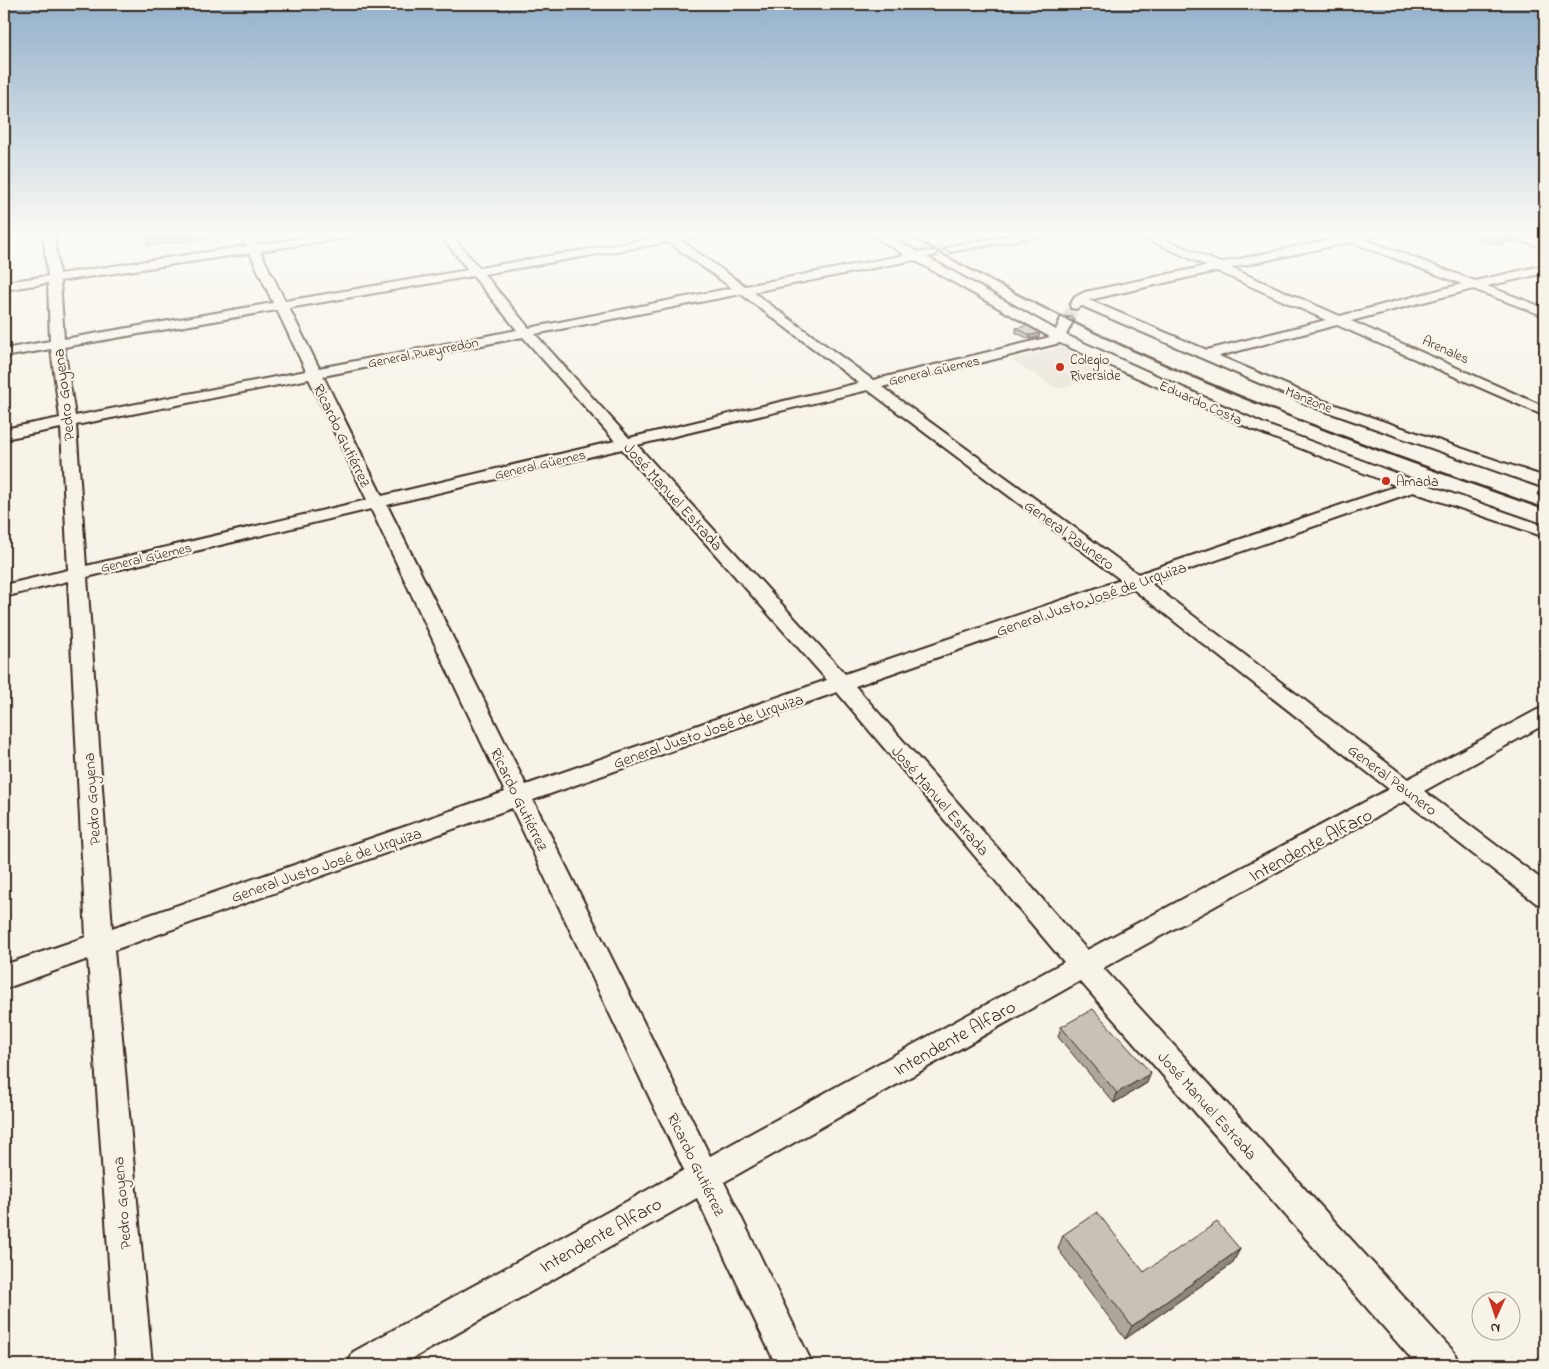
<svg xmlns="http://www.w3.org/2000/svg" width="1549" height="1369" viewBox="0 0 1549 1369" font-family="'Indie Flower',sans-serif">
  <style>
    .built { fill: #e9e4d9 }
    .lines { fill: none; stroke-linecap: round; stroke-linejoin: round }
    .street-tunnel { stroke: #d1cbc0; stroke-width: 12; stroke-dasharray: 12 6; stroke-linecap: butt }
    .street-casing { stroke: #3b2a1e; stroke-width: 4 }
    .secondary-casing { stroke: #3b2a1e; stroke-width: 3 }
    .street { fill: #f7f3e8; fill-rule: evenodd }
    .secondary { fill: #f7f3e8; fill-rule: evenodd }
    .rail { stroke: #3b2a1e; stroke-width: 2.5 }
    .wall { fill: #aca69d; stroke: #3b2a1e }
    .shaded-wall { fill: #8c877f; stroke: #3b2a1e }
    .building { fill: #c8c1b6; stroke: #3b2a1e }
    .poi-dot { fill: #c8321e; stroke: #f7f3e8; stroke-width: 2 }
    .labels { text-anchor: middle; stroke-width: 4.5; stroke-linejoin: round; paint-order: stroke }
    .far-street-label { font-size: 14px; fill: #3b2a1e; stroke: #f7f3e8 }
    .far-poi-label { font-size: 14px; fill: #3b2a1e; stroke: #f7f3e8; text-anchor: start }
    .street-label { font-size: 16px; fill: #3b2a1e; stroke: #f7f3e8 }
    .near-street-label { font-size: 19px; fill: #3b2a1e; stroke: #f7f3e8 }
  </style>
  <rect width="100%" height="100%" fill="#f7f3e8"/>
  <filter id="ink" filterUnits="userSpaceOnUse"><feTurbulence type="fractalNoise" baseFrequency=".02" numOctaves="2"/><feDisplacementMap in="SourceGraphic" scale="10" xChannelSelector="R" yChannelSelector="G"/><feConvolveMatrix kernelMatrix="1 2 1 2 8 2 1 2 1" color-interpolation-filters="sRGB"/></filter>
  <g filter="url(#ink)">
    <!-- built -->
    <polygon class="built" points="1062,347 1110,375 1058,389 1012,360"/>
    <g class="lines">
      <!-- street-tunnel -->
      <g class="street-tunnel">
        <polyline points="932,253 951,249"/>
        <polyline points="1066,321 1073,309"/>
      </g>
      <!-- street casing -->
      <g class="street-casing">
        <g id="street">
          <path d="M 43,233 L 54,233 L 59,274 L 247,246 L 241,233 L 251,233 L 257,245 L 336,233 L 362,233 L 357,236 L 260,251 L 285,301 L 468,270 L 439,233 L 450,233 L 479,268 L 660,237 L 657,233 L 672,235 L 707,233 L 706,235 L 680,240 L 745,286 L 905,255 L 869,233 L 883,233 L 918,252 L 936,251 L 936,255 L 927,257 L 1056,330 L 1061,318 L 1071,318 L 1073,321 L 1066,335 L 1264,424 L 1419,482 L 1545,526 L 1545,537 L 1413,492 L 1150,583 L 1408,779 L 1537,710 L 1545,708 L 1545,724 L 1424,791 L 1545,882 L 1545,906 L 1536,903 L 1405,801 L 1103,968 L 1454,1352 L 1459,1365 L 1417,1365 L 1080,981 L 724,1182 L 813,1365 L 776,1365 L 697,1198 L 401,1365 L 348,1365 L 353,1352 L 684,1170 L 512,808 L 114,950 L 152,1365 L 116,1365 L 88,959 L 4,989 L 4,965 L 86,937 L 68,581 L 4,597 L 4,585 L 68,570 L 61,428 L 4,439 L 4,429 L 60,418 L 51,349 L 4,357 L 4,349 L 50,341 L 48,283 L 4,290 L 4,282 L 48,276 ZM 668,242 L 732,288 L 529,328 L 484,274 ZM 250,253 L 273,303 L 64,339 L 60,281 ZM 914,260 L 1050,337 L 873,380 L 753,292 ZM 473,276 L 517,330 L 319,368 L 289,308 ZM 741,294 L 859,383 L 629,438 L 535,334 ZM 277,310 L 306,371 L 75,416 L 64,347 ZM 523,337 L 615,441 L 382,496 L 323,376 ZM 1060,343 L 1254,430 L 1397,486 L 1138,574 L 882,387 ZM 309,379 L 367,500 L 86,566 L 76,425 ZM 868,390 L 1121,580 L 845,674 L 637,445 ZM 622,449 L 827,680 L 526,785 L 387,505 ZM 371,509 L 505,792 L 112,928 L 87,577 ZM 1133,589 L 1389,789 L 1087,950 L 855,686 ZM 837,692 L 1064,962 L 710,1156 L 533,800 Z"/>
          <polygon points="1022,233 1045,233 1039,236 951,252 945,249 951,246"/>
          <path d="M 1137,233 L 1151,233 L 1220,263 L 1342,237 L 1348,234 L 1381,233 L 1380,235 L 1364,239 L 1475,281 L 1545,265 L 1545,273 L 1487,286 L 1545,308 L 1545,316 L 1473,289 L 1351,321 L 1545,407 L 1545,416 L 1337,325 L 1219,356 L 1324,401 L 1545,477 L 1545,488 L 1314,407 L 1082,306 L 1076,309 L 1071,308 L 1070,305 L 1075,297 L 1085,292 L 1207,266 L 1138,235 ZM 1351,242 L 1462,284 L 1340,316 L 1231,268 ZM 1217,271 L 1326,320 L 1207,350 L 1089,300 Z"/>
        </g>
      </g>
      <!-- secondary casing -->
      <g class="secondary-casing">
        <polygon id="secondary" points="1500,233 1522,233 1545,239 1545,248 1502,236"/>
      </g>
      <!-- street -->
      <use href="#street" class="street"/>
      <!-- secondary -->
      <use href="#secondary" class="secondary"/>
      <!-- rail -->
      <path class="rail" d="M 905,233 C 981,276 1057,316 1137,352 C 1269,412 1407,461 1545,509"/>
    </g>
    <!-- wall -->
    <g class="wall">
      <polygon points="1459,233 1519,233 1515,240 1498,245 1475,238 1477,234 1469,236"/>
      <polygon points="1016,328 1040,333 1039,337 1030,339 1016,333"/>
      <polygon points="1061,1027 1147,1083 1114,1103 1058,1037"/>
      <polygon points="1063,1235 1144,1272 1240,1249 1232,1264 1125,1339 1058,1249"/>
    </g>
    <!-- shaded-wall -->
    <g class="shaded-wall">
      <polygon points="159,233 229,233 230,235 148,246 144,235"/>
      <polygon points="1471,233 1477,233 1477,234 1469,236"/>
      <polygon points="1502,233 1519,233 1515,240 1498,245"/>
      <polygon points="1040,333 1039,337 1030,339 1030,335"/>
      <polygon points="1151,1073 1147,1083 1114,1103 1117,1093"/>
      <polygon points="1240,1249 1232,1264 1125,1339 1132,1326"/>
    </g>
    <!-- building -->
    <g class="building">
      <polygon points="144,233 159,233 144,235"/>
      <polygon points="1027,326 1040,333 1030,335 1016,328"/>
      <polygon points="1093,1009 1151,1073 1117,1093 1061,1027"/>
      <polygon points="1097,1212 1144,1272 1217,1222 1240,1249 1132,1326 1063,1235"/>
    </g>
  </g>
  <!-- sky -->
  <linearGradient id="sky" x2="0" y2="1"><stop stop-color="#93b1cb"/><stop offset="0.55" stop-color="#fbfaf5"/><stop offset="1" stop-color="#fbfaf5" stop-opacity="0"/></linearGradient>
  <rect width="1549" height="424" fill="url(#sky)"/>
  <!-- markers -->
  <g class="poi-dot">
    <circle cx="1060" cy="367" r="5"/>
    <circle cx="1386" cy="481" r="5"/>
  </g>
  <g class="labels">
    <!-- far-street labels -->
    <g class="far-street-label">
      <text transform="translate(1446 349) rotate(24)" y="5">Arenales</text>
      <text transform="translate(423 352) rotate(-11)" y="5">General Pueyrredón</text>
      <text transform="translate(934 370) rotate(-13)" y="5">General Güemes</text>
      <text transform="translate(1309 399) rotate(22)" y="5">Manzone</text>
      <text transform="translate(1201 402) rotate(24)" y="5">Eduardo Costa</text>
      <text transform="translate(540 464) rotate(-13)" y="5">General Güemes</text>
      <text transform="translate(146 557) rotate(-13)" y="5">General Güemes</text>
    </g>
    <!-- far-poi labels -->
    <g class="far-poi-label">
      <text x="1070" y="364">Colegio<tspan x="1070" dy="16">Riverside</tspan></text>
      <text x="1396" y="486">Amada</text>
    </g>
    <!-- street labels -->
    <g class="street-label">
      <text transform="translate(63 395) rotate(-97)" y="6">Pedro Goyena</text>
      <text transform="translate(343 435) rotate(64)" y="6">Ricardo Gutiérrez</text>
      <text transform="translate(674 496) rotate(48)" y="6">José Manuel Estrada</text>
      <text transform="translate(1070 534) rotate(36)" y="6">General Paunero</text>
      <text transform="translate(1091 598) rotate(-19)" y="6">General Justo José de Urquiza</text>
      <text transform="translate(708 730) rotate(-19)" y="6">General Justo José de Urquiza</text>
      <text transform="translate(1393 779) rotate(37)" y="6">General Paunero</text>
      <text transform="translate(91 799) rotate(-94)" y="6">Pedro Goyena</text>
      <text transform="translate(520 799) rotate(64)" y="6">Ricardo Gutiérrez</text>
      <text transform="translate(941 800) rotate(49)" y="6">José Manuel Estrada</text>
      <text transform="translate(326 864) rotate(-19)" y="6">General Justo José de Urquiza</text>
      <text transform="translate(1208 1105) rotate(48)" y="6">José Manuel Estrada</text>
      <text transform="translate(697 1164) rotate(64)" y="6">Ricardo Gutiérrez</text>
      <text transform="translate(121 1203) rotate(-95)" y="6">Pedro Goyena</text>
    </g>
    <!-- near-street labels -->
    <g class="near-street-label">
      <text transform="translate(1310 844) rotate(-28)" y="7">Intendente Alfaro</text>
      <text transform="translate(954 1037) rotate(-29)" y="7">Intendente Alfaro</text>
      <text transform="translate(600 1234) rotate(-29)" y="7">Intendente Alfaro</text>
    </g>
  </g>
  <!-- margin -->
  <rect width="1549" height="1369" fill="none" stroke="#f7f3e8" stroke-width="20"/>
  <rect x="10" y="10" width="1529" height="1349" fill="none" stroke="#3b2a1e" stroke-width="2" filter="url(#ink)"/>
  <!-- north arrow -->
  <g transform="translate(1496 1316) rotate(183)"><circle r="24" fill="#f7f3e8" stroke="#aca397"/>
  <path d="M0-4L9 19L0 12L-9 19Z" fill="#c8321e"/>
  <text y="-8" font-size="14" font-weight="bold" text-anchor="middle" fill="#3b2a1e">N</text>
  </g>
</svg>
